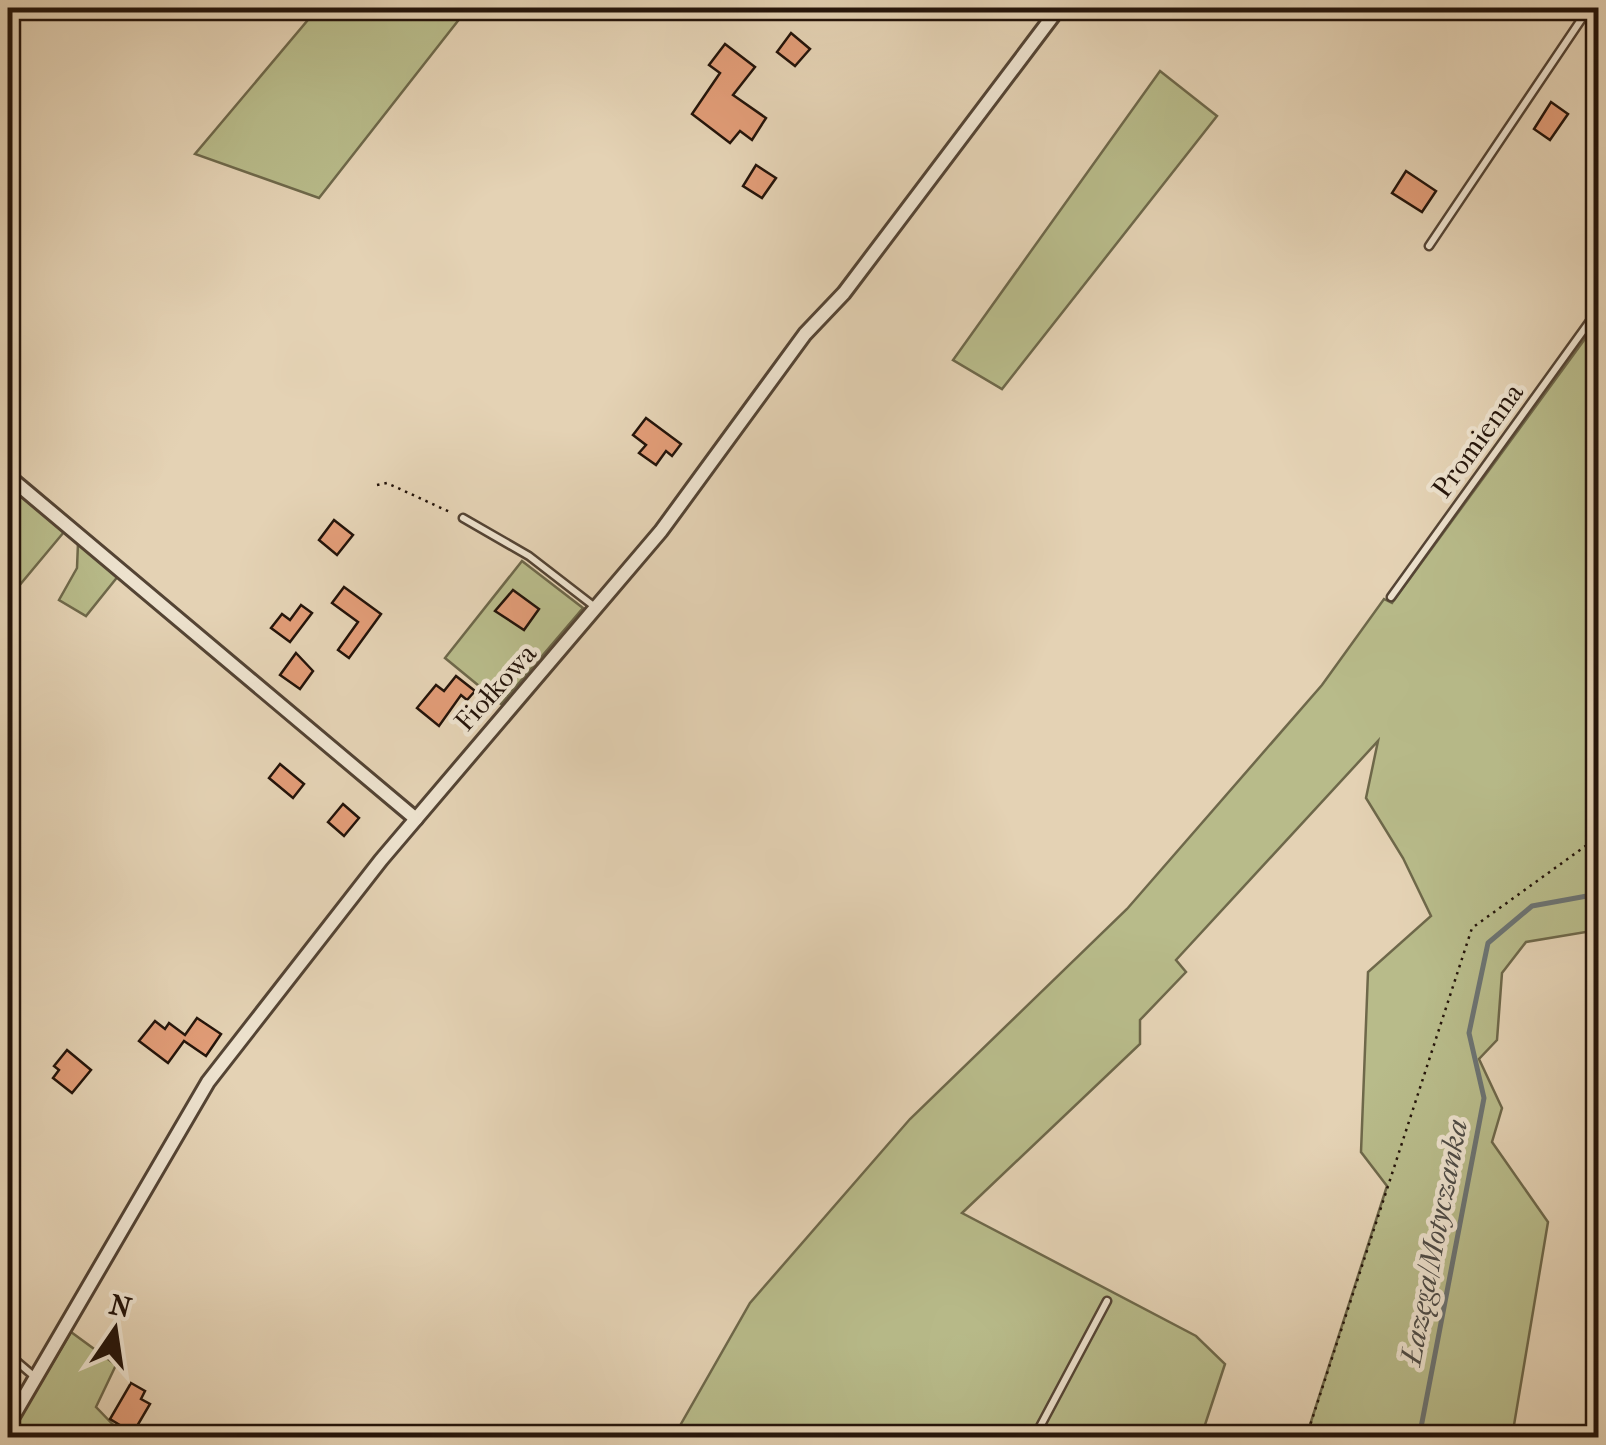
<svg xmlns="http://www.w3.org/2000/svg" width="1606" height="1445" viewBox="0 0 1606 1445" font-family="'IM FELL French Canon',serif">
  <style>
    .green { fill: #b8bb8a; stroke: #6e684a; stroke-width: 2.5 }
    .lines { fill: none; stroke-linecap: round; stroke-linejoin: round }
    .stream { stroke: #6c7473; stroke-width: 5 }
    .building { fill: #e19c77; stroke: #24140a; stroke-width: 2.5 }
    .service-casing { stroke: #544434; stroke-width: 11 }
    .minor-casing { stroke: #544434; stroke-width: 18 }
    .path { stroke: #24140a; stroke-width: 2.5; stroke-dasharray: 2.5 5; stroke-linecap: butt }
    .service { stroke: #ede2ce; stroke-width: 6 }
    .minor { stroke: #ede2ce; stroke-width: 12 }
    .labels { text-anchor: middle; stroke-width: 9; stroke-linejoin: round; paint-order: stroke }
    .street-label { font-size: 28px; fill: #24140a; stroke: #ede2ce }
    .water-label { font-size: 30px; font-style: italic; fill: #4e4c47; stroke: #ede2ce }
  </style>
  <rect width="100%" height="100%" fill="#e4d2b4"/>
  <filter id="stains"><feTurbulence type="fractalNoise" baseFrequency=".002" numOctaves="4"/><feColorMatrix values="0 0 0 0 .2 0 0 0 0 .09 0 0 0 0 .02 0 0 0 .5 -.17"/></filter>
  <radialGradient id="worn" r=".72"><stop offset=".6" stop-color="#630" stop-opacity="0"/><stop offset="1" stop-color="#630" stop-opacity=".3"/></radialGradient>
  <!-- green -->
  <g class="green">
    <polygon points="318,8 468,8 319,198 195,154"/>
    <polygon points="1160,71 1217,116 1002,389 953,360"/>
    <polygon points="1598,321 1598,930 1526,942 1502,973 1497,1040 1479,1059 1502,1108 1492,1142 1548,1222 1512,1437 1306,1437 1387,1186 1361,1152 1368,972 1431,916 1403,858 1366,798 1378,741 1176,960 1186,972 1140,1020 1140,1044 962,1213 1196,1336 1225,1364 1201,1437 673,1438 750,1303 910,1119 1127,909 1322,685 1384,599 1392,603"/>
    <polygon points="8,484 64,532 8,599"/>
    <polygon points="78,543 119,575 86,616 59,600 77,568"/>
    <polygon points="522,561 583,608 501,704 445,658"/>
    <polygon points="71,1332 116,1365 96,1407 125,1437 8,1438"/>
  </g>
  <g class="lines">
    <!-- stream -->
    <polyline class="stream" points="1419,1438 1484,1098 1469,1033 1488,943 1532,906 1598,894"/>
  </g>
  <!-- building -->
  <g class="building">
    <polygon points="791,33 810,49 795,66 777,52"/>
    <polygon points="725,44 755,67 733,95 766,118 752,140 740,131 730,143 692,114 720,73 709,65"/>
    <polygon points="1551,102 1568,114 1550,140 1534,129"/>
    <polygon points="756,165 776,178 762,198 743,186"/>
    <polygon points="1406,171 1436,191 1422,212 1392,193"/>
    <polygon points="646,418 681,444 672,456 666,451 656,465 639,453 646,445 633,435"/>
    <polygon points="334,520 353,535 337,555 319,540"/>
    <polygon points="344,587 381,614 349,658 338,650 358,622 332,603"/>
    <polygon points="513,590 539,609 524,630 495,611"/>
    <polygon points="301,605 312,613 290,642 271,628 282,614 290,620"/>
    <polygon points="296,653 313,671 300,689 280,675"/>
    <polygon points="456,676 475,691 467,700 461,695 439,726 417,708 436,685 444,691"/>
    <polygon points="280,764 304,784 293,798 269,778"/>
    <polygon points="343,804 359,818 344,836 328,822"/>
    <polygon points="197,1018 221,1034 206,1056 184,1041 168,1063 139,1041 155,1021 165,1029 169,1023 185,1035"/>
    <polygon points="67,1050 91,1070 72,1093 53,1078 59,1070 54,1066"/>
    <polygon points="131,1383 145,1391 141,1399 150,1404 133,1433 110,1419"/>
  </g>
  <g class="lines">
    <!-- service casing -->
    <g class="service-casing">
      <g id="service">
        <polyline points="1429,246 1589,8"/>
        <polyline points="463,518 529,556 595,607"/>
        <polyline points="1391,597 1598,310"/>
        <polyline points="8,1354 36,1378"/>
        <polyline points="1034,1438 1107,1301"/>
      </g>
    </g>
    <!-- minor casing -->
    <g class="minor-casing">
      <g id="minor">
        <polyline points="8,476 416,819"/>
        <polyline points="8,1425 208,1082 381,860 661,531 805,334 844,293 1059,8"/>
      </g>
    </g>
    <!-- path -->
    <g class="path">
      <polyline points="377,485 387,483 452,513"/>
      <polyline points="1306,1438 1472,928 1598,837"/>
    </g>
    <!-- service -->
    <use href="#service" class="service"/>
    <!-- minor -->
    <use href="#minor" class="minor"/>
  </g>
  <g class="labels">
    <!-- street labels -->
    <g class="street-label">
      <text transform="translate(1477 440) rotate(-54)" y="10">Promienna</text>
      <text transform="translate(495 687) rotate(-48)" y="10">Fiołkowa</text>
    </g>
    <!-- water labels -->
    <g class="water-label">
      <text transform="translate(1434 1242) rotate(-79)" y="10">Łazęga/Motyczanka</text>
    </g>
  </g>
  <!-- margin -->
  <rect width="1606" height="1445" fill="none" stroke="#e4d2b4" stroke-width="40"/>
  <rect x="10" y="10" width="1586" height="1425" fill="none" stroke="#24140a" stroke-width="5"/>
  <rect x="20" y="20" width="1566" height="1405" fill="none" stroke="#24140a" stroke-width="2.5"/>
  <!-- north arrow -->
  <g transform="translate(115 1330) rotate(13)" stroke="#ede2ce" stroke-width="8" paint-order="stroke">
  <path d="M0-8L18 38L0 25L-18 38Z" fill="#24140a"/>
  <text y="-15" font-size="28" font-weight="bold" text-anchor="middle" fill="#24140a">N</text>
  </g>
  <rect width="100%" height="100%" filter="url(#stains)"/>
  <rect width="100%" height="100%" fill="url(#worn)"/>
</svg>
